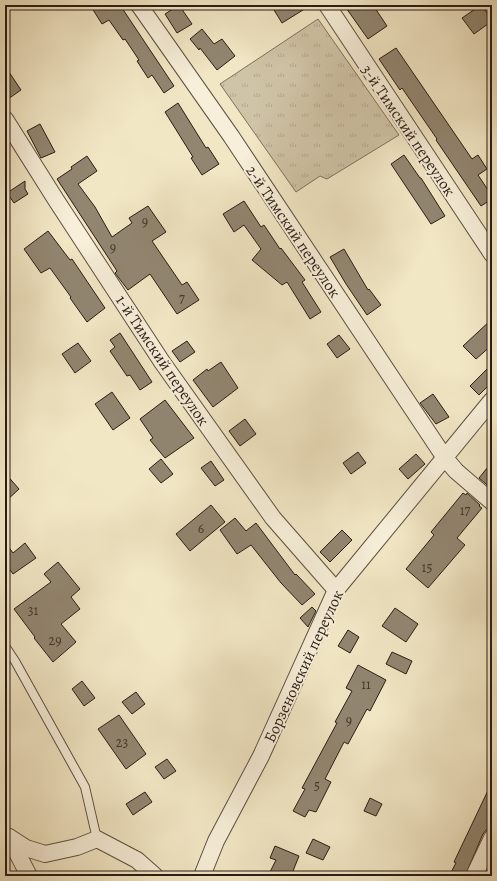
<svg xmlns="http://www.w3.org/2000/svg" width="497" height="881" viewBox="0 0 497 881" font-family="Alegreya,serif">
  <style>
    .grass { fill: url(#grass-tufts); stroke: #7e705e }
    .building { fill: #928671; stroke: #2b1c15 }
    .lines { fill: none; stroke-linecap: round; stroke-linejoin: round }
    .service-casing { stroke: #5d4f41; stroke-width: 10 }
    .minor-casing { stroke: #5d4f41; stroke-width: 18 }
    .service { stroke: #f7efd9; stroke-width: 8 }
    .minor { stroke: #f7efd9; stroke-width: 16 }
    .labels { text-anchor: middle; stroke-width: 4; stroke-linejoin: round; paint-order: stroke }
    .number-label { font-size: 14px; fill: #45362c }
    .street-label { font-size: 16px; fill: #2b1c15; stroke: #f7efd9 }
  </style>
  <defs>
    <pattern id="grass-tufts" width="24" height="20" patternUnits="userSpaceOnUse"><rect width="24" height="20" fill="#d0c4a7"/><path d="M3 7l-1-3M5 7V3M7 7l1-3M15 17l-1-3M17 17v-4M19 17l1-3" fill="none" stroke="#b3a88f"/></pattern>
  </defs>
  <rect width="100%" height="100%" fill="#f2e7c5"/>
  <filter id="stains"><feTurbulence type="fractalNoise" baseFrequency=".005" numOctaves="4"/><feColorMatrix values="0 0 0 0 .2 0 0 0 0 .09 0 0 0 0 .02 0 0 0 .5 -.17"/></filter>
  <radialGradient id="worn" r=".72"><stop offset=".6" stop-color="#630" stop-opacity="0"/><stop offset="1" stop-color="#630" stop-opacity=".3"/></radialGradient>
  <!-- grass -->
  <polygon class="grass" points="318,19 399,135 327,179 320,176 296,192 220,84"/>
  <!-- building -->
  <g class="building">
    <polygon points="90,5 120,5 174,86 164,93 152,75 148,78 137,61 139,60 125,39 123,40 109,20 102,24"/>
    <polygon points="179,5 192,24 177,33 165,14"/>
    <polygon points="271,5 311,5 282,23"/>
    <polygon points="344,5 373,5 387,26 368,39"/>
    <polygon points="481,5 482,5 492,21 474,34 462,18"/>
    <polygon points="202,29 214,44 222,39 235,56 217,70 200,48 199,50 190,39"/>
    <polygon points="396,48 472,159 478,155 487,169 478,175 492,196 492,199 481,206 436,140 437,139 402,88 400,90 379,59"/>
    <polygon points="5,66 21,90 5,101"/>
    <polygon points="178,103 206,148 208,147 219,164 202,175 191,158 193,157 165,112"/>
    <polygon points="40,124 55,152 41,158 27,131"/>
    <polygon points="404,155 420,178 421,178 445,216 431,224 391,164"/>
    <polygon points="87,156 97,171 78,184 95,207 112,237 132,223 129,218 148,206 166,232 152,241 182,285 187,282 199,300 177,314 150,274 128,290 115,273 117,271 57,179 72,169 71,167"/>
    <polygon points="25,181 25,189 28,194 14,203 7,193"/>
    <polygon points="244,201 261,227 264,225 280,249 281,248 305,280 302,282 321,312 310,319 287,282 282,285 252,260 261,249 244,225 234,232 223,214"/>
    <polygon points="48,231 70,260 72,259 105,308 87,322 70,298 71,297 50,268 41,273 24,249"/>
    <polygon points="344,249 368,290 369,289 381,305 367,315 346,284 330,257"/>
    <polygon points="492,319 492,345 476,359 463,346"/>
    <polygon points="120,333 152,382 140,390 130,375 127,376 110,351 115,347 110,340"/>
    <polygon points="339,335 350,349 337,358 327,344"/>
    <polygon points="187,341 195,352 180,362 172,351"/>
    <polygon points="78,343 91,361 75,373 62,354"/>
    <polygon points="221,362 238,388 213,407 193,380 207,369 208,371"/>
    <polygon points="492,364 492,382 479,395 470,386"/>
    <polygon points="112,392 130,418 113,430 95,404"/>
    <polygon points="433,394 449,417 436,424 420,403"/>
    <polygon points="165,400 194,438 165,458 150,440 153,438 140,419"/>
    <polygon points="245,419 256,434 240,446 229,431"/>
    <polygon points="358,452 366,463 351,474 343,463"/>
    <polygon points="416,454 425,464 408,479 399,469"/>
    <polygon points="161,459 173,474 161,483 149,469"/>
    <polygon points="211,461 224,480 215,486 201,468"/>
    <polygon points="492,462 492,489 479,478"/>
    <polygon points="5,473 19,489 5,502"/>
    <polygon points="463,493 466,495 467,493 480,505 479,506 482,508 457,538 465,545 428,588 406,569 434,535 431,532"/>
    <polygon points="211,505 225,522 190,551 176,534"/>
    <polygon points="235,518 246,531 256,523 295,575 296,574 315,594 302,605 281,583 251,545 237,554 220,530"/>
    <polygon points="342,530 352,540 330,562 320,552"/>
    <polygon points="5,542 13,553 25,543 36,558 13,574 5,563"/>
    <polygon points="58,562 80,589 71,597 80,609 61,624 76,642 53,662 34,638 35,637 14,609 51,582 44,574"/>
    <polygon points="312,607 316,611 308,627 300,618"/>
    <polygon points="395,608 418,624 406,642 382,626"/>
    <polygon points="348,630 359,637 350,653 338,646"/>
    <polygon points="392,652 412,661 406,674 386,664"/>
    <polygon points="358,665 386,680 370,711 367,709 348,744 344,742 325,779 331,782 316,812 309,810 305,817 293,811 305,789 302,788 337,723 335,722 352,691 346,688"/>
    <polygon points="82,681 95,698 84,706 72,689"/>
    <polygon points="136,692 145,704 132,714 122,702"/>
    <polygon points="119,715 146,754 126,769 98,729"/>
    <polygon points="167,759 176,771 164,779 155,767"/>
    <polygon points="492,782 492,828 486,830 483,834 465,876 449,876 456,863 454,862"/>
    <polygon points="145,792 152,802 133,815 126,804"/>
    <polygon points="370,798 382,804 376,816 364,811"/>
    <polygon points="313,839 330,847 323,860 306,853"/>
    <polygon points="275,846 299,856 291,876 268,876 276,860 270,858"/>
  </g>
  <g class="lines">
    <!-- service casing -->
    <g class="service-casing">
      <polyline id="service" points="5,646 15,661 85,787 97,839"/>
    </g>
    <!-- minor casing -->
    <g class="minor-casing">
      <g id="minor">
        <polyline points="139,5 231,136 445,458 456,471 492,502"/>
        <polyline points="327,5 492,254"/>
        <polyline points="5,119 56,200 162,362 273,518 336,590"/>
        <polyline points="9,837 26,848 45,854 77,847 97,839 137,860 155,876"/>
        <polyline points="9,837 29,876"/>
        <polyline points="202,876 216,841 261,756 336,590 492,400"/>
        <polyline points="474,876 492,838"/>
      </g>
    </g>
    <!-- service -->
    <use href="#service" class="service"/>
    <!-- minor -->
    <use href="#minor" class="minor"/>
  </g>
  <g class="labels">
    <!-- number labels -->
    <g class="number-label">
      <text x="145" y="226">9</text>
      <text x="113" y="252">9</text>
      <text x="182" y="303">7</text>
      <text x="465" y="515">17</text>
      <text x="201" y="533">6</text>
      <text x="427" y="572">15</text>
      <text x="33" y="615">31</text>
      <text x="55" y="645">29</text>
      <text x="366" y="689">11</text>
      <text x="349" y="725">9</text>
      <text x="122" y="747">23</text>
      <text x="317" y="790">5</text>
    </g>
    <!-- street labels -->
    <g class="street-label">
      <text transform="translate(409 130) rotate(56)" y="6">3-й Тимский переулок</text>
      <text transform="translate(294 231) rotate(56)" y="6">2-й Тимский переулок</text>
      <text transform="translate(163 360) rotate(56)" y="6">1-й Тимский переулок</text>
      <text transform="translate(303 666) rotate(-65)" y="6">Борзеновский переулок</text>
    </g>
  </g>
  <!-- margin -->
  <rect width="497" height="881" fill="none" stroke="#f2e7c5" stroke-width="20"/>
  <rect x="6" y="6" width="485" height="869" fill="none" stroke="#2b1c15" stroke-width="2"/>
  <rect x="10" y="10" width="477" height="861" fill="none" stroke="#2b1c15"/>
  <rect width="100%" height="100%" filter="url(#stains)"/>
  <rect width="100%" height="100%" fill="url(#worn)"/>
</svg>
